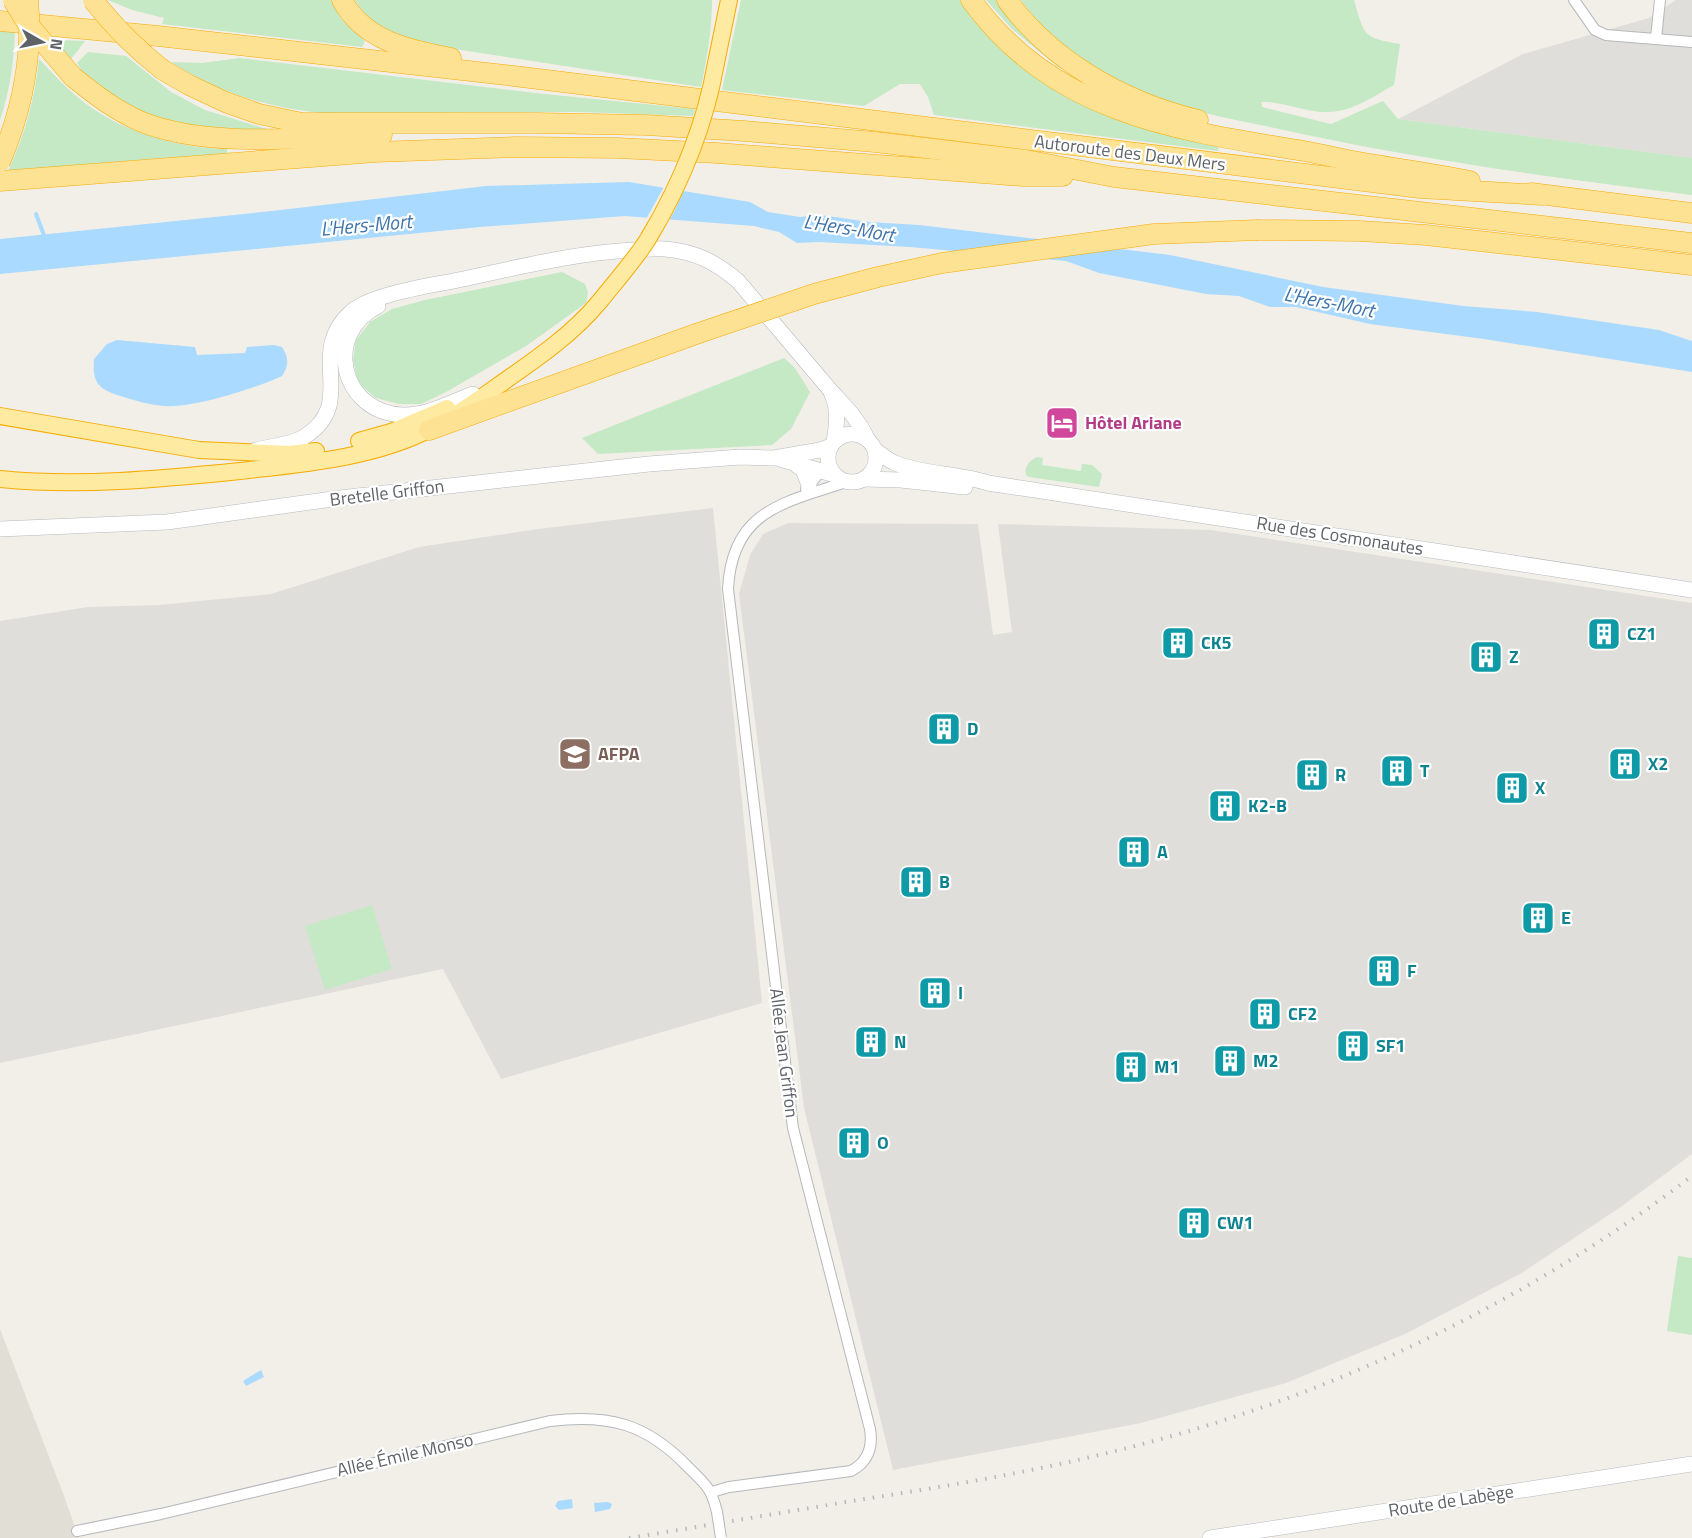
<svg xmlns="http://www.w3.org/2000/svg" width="1692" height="1538" viewBox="0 0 1692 1538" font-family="'Titillium Web',sans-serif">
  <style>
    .industrial { fill: #e0deda }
    .education { fill: #e1ded6 }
    .green { fill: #c5e8c5 }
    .water { fill: #aadaff }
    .pier { fill: #f1efe8 }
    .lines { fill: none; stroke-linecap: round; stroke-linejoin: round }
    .stream { stroke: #aadaff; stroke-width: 4 }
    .minor-casing { stroke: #b5b8bc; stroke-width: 12 }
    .secondary-casing { stroke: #b6babf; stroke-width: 16 }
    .trunk-casing { stroke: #f9ab00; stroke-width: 18 }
    .motorway-casing { stroke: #f9ab00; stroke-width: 21 }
    .minor { stroke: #fff; stroke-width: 10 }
    .secondary { stroke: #fff; stroke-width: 15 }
    .trunk { stroke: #feeaa1; stroke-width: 16 }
    .motorway { stroke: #fde293; stroke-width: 20 }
    .rail { stroke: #b6b7b8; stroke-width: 4; stroke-dasharray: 1.5 8; stroke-linecap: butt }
    .minor-bridge-casing { stroke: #b5b8bc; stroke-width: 12; stroke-linecap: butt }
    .trunk-bridge-casing { stroke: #f9ab00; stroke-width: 18; stroke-linecap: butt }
    .motorway-bridge-casing { stroke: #f9ab00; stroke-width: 21; stroke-linecap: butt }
    .minor-bridge { stroke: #fff; stroke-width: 10 }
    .trunk-bridge { stroke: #feeaa1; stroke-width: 16 }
    .motorway-bridge { stroke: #fde293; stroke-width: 20 }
    .labels { text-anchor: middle; stroke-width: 4.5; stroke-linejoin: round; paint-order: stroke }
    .street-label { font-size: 18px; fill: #5f6368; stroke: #fff }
    .hotel-label { font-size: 18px; font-weight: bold; fill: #b23c85; stroke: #fff; text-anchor: start }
    .culture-label { font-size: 18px; font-weight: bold; fill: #0d838f; stroke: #fff; text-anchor: start }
    .education-label { font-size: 18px; font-weight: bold; fill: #785e54; stroke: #fff; text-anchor: start }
    .water-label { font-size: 20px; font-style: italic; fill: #4174aa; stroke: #fff }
  </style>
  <rect width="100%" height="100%" fill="#f1efe8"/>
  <!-- industrial -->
  <g class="industrial">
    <polygon points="1676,0 1692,0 1692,158 1398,119 1523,54 1649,18"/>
    <polygon points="713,508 762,1003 501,1079 443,969 0,1063 0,621 88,607 159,605 271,594 419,547 538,529"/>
    <polygon points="788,523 978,524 993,635 1012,632 998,524 1211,530 1692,603 1692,1154 1622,1206 1520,1274 1405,1334 1286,1383 1141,1423 893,1470 804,1108 739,594 750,555 763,534"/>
  </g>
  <!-- education -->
  <polygon class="education" points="0,1329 64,1496 79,1538 0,1538"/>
  <!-- green -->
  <g class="green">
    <polygon points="108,0 332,0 341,19 365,41 362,47 162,24 164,18 132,10"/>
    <path d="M 355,0 L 712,0 C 712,29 707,58 701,87 L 435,46 C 404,38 372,30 355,0 Z"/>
    <polygon points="741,0 960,0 1034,76 1057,92 1087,106 1219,146 1218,151 934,115 928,97 920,84 900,84 864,106 722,90"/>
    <polygon points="986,0 1000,0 1062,64 1059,68 1012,29"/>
    <path d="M 1021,0 L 1354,0 C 1364,35 1363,38 1400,44 L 1394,85 C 1372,97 1351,113 1325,112 C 1304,112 1283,101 1261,102 L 1262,107 L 1331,124 L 1383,101 L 1398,119 L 1692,158 L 1692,195 C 1554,178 1415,159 1279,129 C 1229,118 1176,110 1130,87 C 1089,67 1048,37 1021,0 Z"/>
    <path d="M 0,28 L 15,29 C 14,61 10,90 0,120 Z"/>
    <polygon points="55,40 85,41 71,59"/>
    <polygon points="88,52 126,56 171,92 205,110 267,129 267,132 189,128 133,111 87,79 77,63"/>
    <path d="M 240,58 L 544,94 L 695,109 L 693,116 L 579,112 L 321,113 C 266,107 218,93 171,62 L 202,63 Z"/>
    <path d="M 39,59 C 54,75 69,91 86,104 C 126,133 178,148 227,149 L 228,155 L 161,158 L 8,171 C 25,135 35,98 39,59 Z"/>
    <polygon points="562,272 585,284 588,292 586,303 526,346 446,392 421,404 399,404 376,398 358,383 353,360 356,340 370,322 392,309 425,300"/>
    <polygon points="784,358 795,368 810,392 791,429 772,445 598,454 582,438"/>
    <path d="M 1037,457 L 1043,458 L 1042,465 L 1081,471 L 1082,464 L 1092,465 L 1102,474 L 1099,487 L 1029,477 L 1026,475 C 1024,466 1030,460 1037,457 Z"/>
    <polygon points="372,905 392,969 325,990 305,926"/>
    <polygon points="1678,1256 1692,1258 1692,1335 1667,1331"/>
  </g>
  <!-- water -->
  <g class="water">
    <polygon points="629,182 750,202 768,212 800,217 821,215 869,222 919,225 1170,255 1323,287 1463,306 1537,312 1659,330 1692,341 1692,372 1484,339 1370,324 1296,307 1270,307 1239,296 1206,294 1099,273 1066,261 910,247 819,242 797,243 779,232 754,226 625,216 480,227 0,274 0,239 272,211 486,186"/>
    <path d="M 117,340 L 195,347 L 197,355 L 245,353 L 247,347 L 274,345 L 282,347 C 289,358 289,365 282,376 C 256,388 202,405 174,406 C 158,407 139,402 124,397 C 100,390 92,385 94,359 L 107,344 Z"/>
    <polygon points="261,1370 264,1377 246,1386 243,1381"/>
    <polygon points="572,1499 573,1508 559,1510 555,1506 558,1501"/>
    <polygon points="608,1502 612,1504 610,1509 595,1512 594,1503"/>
  </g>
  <!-- pier -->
  <polygon class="pier" points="665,185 685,188 674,212 668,222 645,221"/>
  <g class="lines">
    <!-- stream -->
    <polyline class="stream" points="36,214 45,238"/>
    <!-- minor casing -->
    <g class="minor-casing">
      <g id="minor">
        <polyline points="1574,0 1595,30 1606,35 1692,42"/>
        <polyline points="1656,38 1660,0"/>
        <polyline points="806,489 828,462"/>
        <path d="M 712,1492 L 729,1487 L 851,1471 C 868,1462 873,1447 870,1429 L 793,1128 L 728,589 C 732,510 784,503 846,482"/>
        <path d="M 77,1531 L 161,1514 L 550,1421 C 608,1414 646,1423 688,1467 C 705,1484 711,1487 717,1512"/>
      </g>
    </g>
    <!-- secondary casing -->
    <g class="secondary-casing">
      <g id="secondary">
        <path d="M 378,306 C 323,333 340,413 403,415 C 426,416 451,402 473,394"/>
        <path d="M 831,392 C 839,409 837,424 834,442"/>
        <circle cx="852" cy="458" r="24"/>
        <path d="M 256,450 C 271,446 291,445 304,437 C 359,403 305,354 350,313 C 370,294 430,286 458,280 C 516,268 573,253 633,250 C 643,250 654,248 665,249 C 696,252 714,261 738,281 C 767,315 796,350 825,384 C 840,402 857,416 867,438"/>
        <path d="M 875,450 C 881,454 888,460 895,463 C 924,475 958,473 988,483 L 1692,590"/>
        <polyline points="780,459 835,475"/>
        <polyline points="795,464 803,470 809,485"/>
        <polyline points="864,479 901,480 965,487"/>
        <polyline points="0,529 167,522 340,498 649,464 740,457 774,458 820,450 831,446"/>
        <polyline points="1210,1538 1692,1464"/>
      </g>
    </g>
    <!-- trunk casing -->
    <g class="trunk-casing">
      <g id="trunk">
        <polyline points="716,63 729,0"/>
        <polyline points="0,416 199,450 289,454 316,451"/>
        <polyline points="359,441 391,432 447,408"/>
        <path d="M 0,479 C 80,487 160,479 240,471 C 301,464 375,458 430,429 C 454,417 477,401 499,385 C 535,360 572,335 600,301"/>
      </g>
    </g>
    <!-- motorway casing -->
    <g class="motorway-casing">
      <g id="motorway">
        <path d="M 342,0 C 364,41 409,50 451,58"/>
        <path d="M 971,0 C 1055,114 1174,130 1304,151 C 1321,154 1337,158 1353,161 C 1392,168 1431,173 1470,181"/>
        <path d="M 1007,0 C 1052,62 1124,102 1198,120"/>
        <polyline points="0,21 158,36 514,76 1420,188 1542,195"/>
        <polyline points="163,70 189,85 225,102 259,114 302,123 536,123 646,125 744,131 875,142 1026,160 1114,177 1692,243"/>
        <path d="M 73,77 C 94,94 116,111 142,122 C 209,149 309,137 382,135"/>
        <polyline points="0,181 375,152 515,147 618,148 717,153 1023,176 1063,176"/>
        <polyline points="1531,193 1692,213"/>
        <polyline points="1258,230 1360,231 1426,235 1692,265"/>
        <polyline points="429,430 696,334"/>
      </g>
    </g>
    <!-- minor -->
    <use href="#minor" class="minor"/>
    <!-- secondary -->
    <use href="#secondary" class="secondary"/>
    <!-- trunk -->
    <use href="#trunk" class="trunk"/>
    <!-- motorway -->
    <use href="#motorway" class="motorway"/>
    <!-- rail -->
    <path class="rail" d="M 629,1538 C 710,1525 790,1511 871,1498 C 960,1484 1048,1469 1135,1446 C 1336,1394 1527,1302 1692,1176"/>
    <!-- minor-bridge casing -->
    <g class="minor-bridge-casing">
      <polyline id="minor-bridge" points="717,1512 721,1538"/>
    </g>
    <!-- trunk-bridge casing -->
    <g class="trunk-bridge-casing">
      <path id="trunk-bridge" d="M 600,301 C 616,281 634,261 648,239 C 681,184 705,126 716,63"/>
    </g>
    <!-- motorway-bridge casing -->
    <g class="motorway-bridge-casing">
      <g id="motorway-bridge">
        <polyline points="13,0 27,23 73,77"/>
        <path d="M 93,0 C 114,27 136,49 163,70"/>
        <path d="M 0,162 C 22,111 33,56 28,0"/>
        <polyline points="696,334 814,294 878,277 942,263 1154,234 1258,230"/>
      </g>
    </g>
    <!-- minor-bridge -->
    <use href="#minor-bridge" class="minor-bridge"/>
    <!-- trunk-bridge -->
    <use href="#trunk-bridge" class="trunk-bridge"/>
    <!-- motorway-bridge -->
    <use href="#motorway-bridge" class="motorway-bridge"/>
  </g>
  <!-- icons -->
  <defs>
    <g id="hotel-square" transform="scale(1.725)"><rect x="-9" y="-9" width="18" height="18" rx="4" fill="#d1479c" stroke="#fff"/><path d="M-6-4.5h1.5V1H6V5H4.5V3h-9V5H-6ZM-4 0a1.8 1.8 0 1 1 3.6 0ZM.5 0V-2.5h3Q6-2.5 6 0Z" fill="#fff"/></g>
    <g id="building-square" transform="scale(1.725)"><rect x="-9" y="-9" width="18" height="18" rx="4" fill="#0f9aa8" stroke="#fff"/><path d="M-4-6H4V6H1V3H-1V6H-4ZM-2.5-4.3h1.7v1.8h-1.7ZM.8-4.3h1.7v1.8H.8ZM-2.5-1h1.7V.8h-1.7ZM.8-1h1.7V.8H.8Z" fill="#fff"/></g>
    <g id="university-square" transform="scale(1.725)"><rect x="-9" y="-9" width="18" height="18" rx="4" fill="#8d6e63" stroke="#fff"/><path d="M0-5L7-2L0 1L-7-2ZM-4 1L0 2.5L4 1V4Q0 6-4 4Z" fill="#fff"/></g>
  </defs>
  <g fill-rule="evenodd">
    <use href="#hotel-square" x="1062" y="423"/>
    <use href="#building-square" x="1604" y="634"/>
    <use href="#building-square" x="1178" y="643"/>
    <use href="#building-square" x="1486" y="657"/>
    <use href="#building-square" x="944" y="729"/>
    <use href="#university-square" x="575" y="754"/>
    <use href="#building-square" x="1625" y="764"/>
    <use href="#building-square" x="1397" y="771"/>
    <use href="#building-square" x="1312" y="775"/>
    <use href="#building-square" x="1512" y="788"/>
    <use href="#building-square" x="1225" y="806"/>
    <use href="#building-square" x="1134" y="852"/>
    <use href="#building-square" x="916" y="882"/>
    <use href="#building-square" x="1538" y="918"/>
    <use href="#building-square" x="1384" y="971"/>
    <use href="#building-square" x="935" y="993"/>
    <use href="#building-square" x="1265" y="1014"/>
    <use href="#building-square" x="871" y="1042"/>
    <use href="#building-square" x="1353" y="1046"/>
    <use href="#building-square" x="1230" y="1061"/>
    <use href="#building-square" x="1131" y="1067"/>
    <use href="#building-square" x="854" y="1143"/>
    <use href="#building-square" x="1194" y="1223"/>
  </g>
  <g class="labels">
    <!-- street labels -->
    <g class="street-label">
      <text transform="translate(1130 153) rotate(7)" y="6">Autoroute des Deux Mers</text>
      <text transform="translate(387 493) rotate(-7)" y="6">Bretelle Griffon</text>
      <text transform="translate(1340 536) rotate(9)" y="6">Rue des Cosmonautes</text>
      <text transform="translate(784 1053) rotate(83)" y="6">Allée Jean Griffon</text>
      <text transform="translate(405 1455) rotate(-13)" y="6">Allée Émile Monso</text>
      <text transform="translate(1451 1501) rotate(-9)" y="6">Route de Labège</text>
    </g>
    <!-- hotel labels -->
    <g class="hotel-label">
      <text x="1085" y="429">Hôtel Ariane</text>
    </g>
    <!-- culture labels -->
    <g class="culture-label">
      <text x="1627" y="640">CZ1</text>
      <text x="1201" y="649">CK5</text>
      <text x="1509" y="663">Z</text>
      <text x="967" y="735">D</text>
      <text x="1648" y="770">X2</text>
      <text x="1420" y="777">T</text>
      <text x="1335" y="781">R</text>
      <text x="1535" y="794">X</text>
      <text x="1248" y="812">K2-B</text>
      <text x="1157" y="858">A</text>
      <text x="939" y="888">B</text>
      <text x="1561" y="924">E</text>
      <text x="1407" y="977">F</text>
      <text x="958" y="999">I</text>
      <text x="1288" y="1020">CF2</text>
      <text x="894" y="1048">N</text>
      <text x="1376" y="1052">SF1</text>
      <text x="1253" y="1067">M2</text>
      <text x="1154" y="1073">M1</text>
      <text x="877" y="1149">O</text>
      <text x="1217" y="1229">CW1</text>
    </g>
    <!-- education labels -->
    <g class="education-label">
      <text x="598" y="760">AFPA</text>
    </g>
    <!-- water labels -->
    <g class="water-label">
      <text transform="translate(366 225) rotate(-5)" y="7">L'Hers-Mort</text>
      <text transform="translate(849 228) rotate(9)" y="7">L'Hers-Mort</text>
      <text transform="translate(1329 302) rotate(11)" y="7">L'Hers-Mort</text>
    </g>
  </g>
  <!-- north arrow -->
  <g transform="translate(42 42) rotate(99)" stroke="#ffffff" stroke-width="4.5" paint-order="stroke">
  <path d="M0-4.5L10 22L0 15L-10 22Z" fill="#5f6368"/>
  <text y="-9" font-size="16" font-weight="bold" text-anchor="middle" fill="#5f6368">N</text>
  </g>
</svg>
